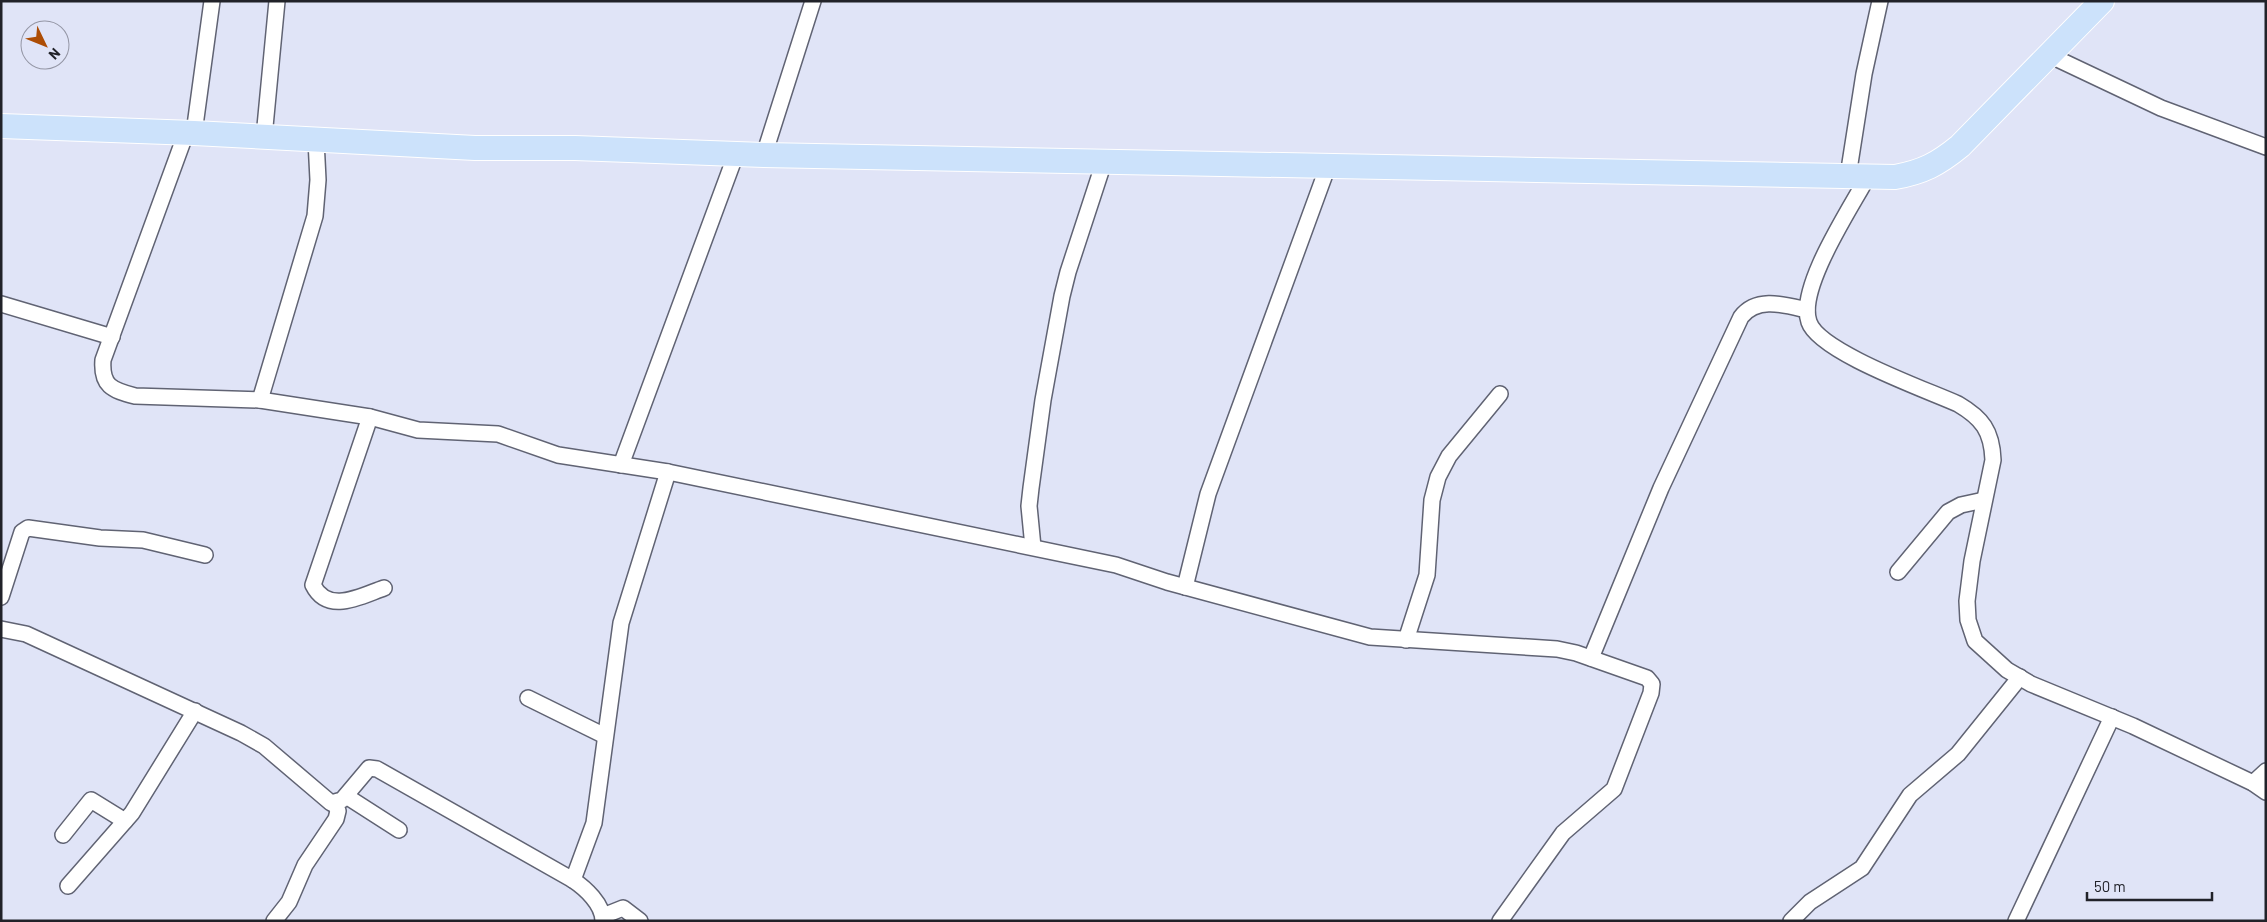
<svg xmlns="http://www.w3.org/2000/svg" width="2267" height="922" viewBox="0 0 2267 922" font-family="Barlow,sans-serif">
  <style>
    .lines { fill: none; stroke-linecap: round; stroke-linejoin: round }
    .street-casing { stroke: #606373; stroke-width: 18 }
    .primary-casing { stroke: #fff; stroke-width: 26 }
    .street { stroke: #fff; stroke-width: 15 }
    .primary { stroke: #cce2fb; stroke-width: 24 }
  </style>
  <rect width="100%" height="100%" fill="#e0e4f7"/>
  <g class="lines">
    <!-- street casing -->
    <g class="street-casing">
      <g id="street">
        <polyline points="2049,55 2161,108 2266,147"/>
        <path d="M 186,133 L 103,360 C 101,386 112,390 135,396 L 260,400 L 370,417 L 418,430 L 498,434 L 558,455 L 668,472 L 1116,565 L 1167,582 L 1370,637 L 1557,649 L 1576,653 L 1647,678 L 1652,684 L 1651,693 L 1614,789 L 1563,833 L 1500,921"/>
        <polyline points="194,133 212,1"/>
        <polyline points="264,137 277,1"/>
        <polyline points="764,155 813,1"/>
        <polyline points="1848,176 1864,74 1880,1"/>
        <path d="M 1868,176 C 1851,208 1797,288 1809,322 C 1819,352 1927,390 1958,404 C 1982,418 1992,431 1993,460 L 1972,561 L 1967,601 L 1968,620 L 1975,641 L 2007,670 L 2031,684 L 2133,726 L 2253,783 L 2266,792"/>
        <polyline points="1,304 112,337"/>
        <polyline points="260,400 315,216 318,180 316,140"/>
        <path d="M 370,417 L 313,585 C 328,615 361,596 384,588"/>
        <polyline points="621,465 736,154"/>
        <polyline points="1033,547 1029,506 1031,488 1043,400 1062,296 1068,272 1104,162"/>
        <polyline points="1898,572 1948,512 1961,505 1984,500"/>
        <polyline points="1185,587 1208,494 1328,166"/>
        <polyline points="1,597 22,532 28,528 100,538 143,540 205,555"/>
        <path d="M 1,629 L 26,634 L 241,733 L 264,746 L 331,803 L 342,800 L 369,768 L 377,769 L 573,880 C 585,888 603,904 603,921"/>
        <polyline points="1406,640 1427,575 1432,500 1438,477 1449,456 1500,394"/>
        <path d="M 1591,658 L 1661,488 L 1741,317 C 1757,296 1785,305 1807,310"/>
        <polyline points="528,698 605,736"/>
        <polyline points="2253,783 2266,771"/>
        <polyline points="346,796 399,830"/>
        <polyline points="63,835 91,800 125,821"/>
        <polyline points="573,880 594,823 621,623 668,472"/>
        <polyline points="68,886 132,813 195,711"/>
        <polyline points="603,916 623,908 640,921"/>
        <polyline points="274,921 289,902 305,865 336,819 338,811 335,804"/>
        <polyline points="1791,921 1810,902 1862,868 1910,795 1958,754 2020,677"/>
        <polyline points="2016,921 2112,717"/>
      </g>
    </g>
    <!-- primary casing -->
    <g class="primary-casing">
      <path id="primary" d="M 1,126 L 194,133 L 475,148 L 575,148 L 764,155 L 1895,177 C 1923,172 1938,164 1960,146 L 2102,1"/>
    </g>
    <!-- street -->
    <use href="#street" class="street"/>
    <!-- primary -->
    <use href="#primary" class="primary"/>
  </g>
  <!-- border -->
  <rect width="2267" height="922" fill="none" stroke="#212229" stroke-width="5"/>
  <!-- north arrow -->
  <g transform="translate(45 45) rotate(133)"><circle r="24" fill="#e0e4f7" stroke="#9496a5"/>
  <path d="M0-4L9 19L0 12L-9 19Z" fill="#ad4d05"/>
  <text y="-8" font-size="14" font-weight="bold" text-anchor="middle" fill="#212229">N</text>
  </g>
  <!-- scale -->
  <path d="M2087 892v8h125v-8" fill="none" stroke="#212229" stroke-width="2.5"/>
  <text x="2094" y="892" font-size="15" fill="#212229" stroke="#e0e4f7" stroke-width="4" paint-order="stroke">50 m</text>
</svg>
